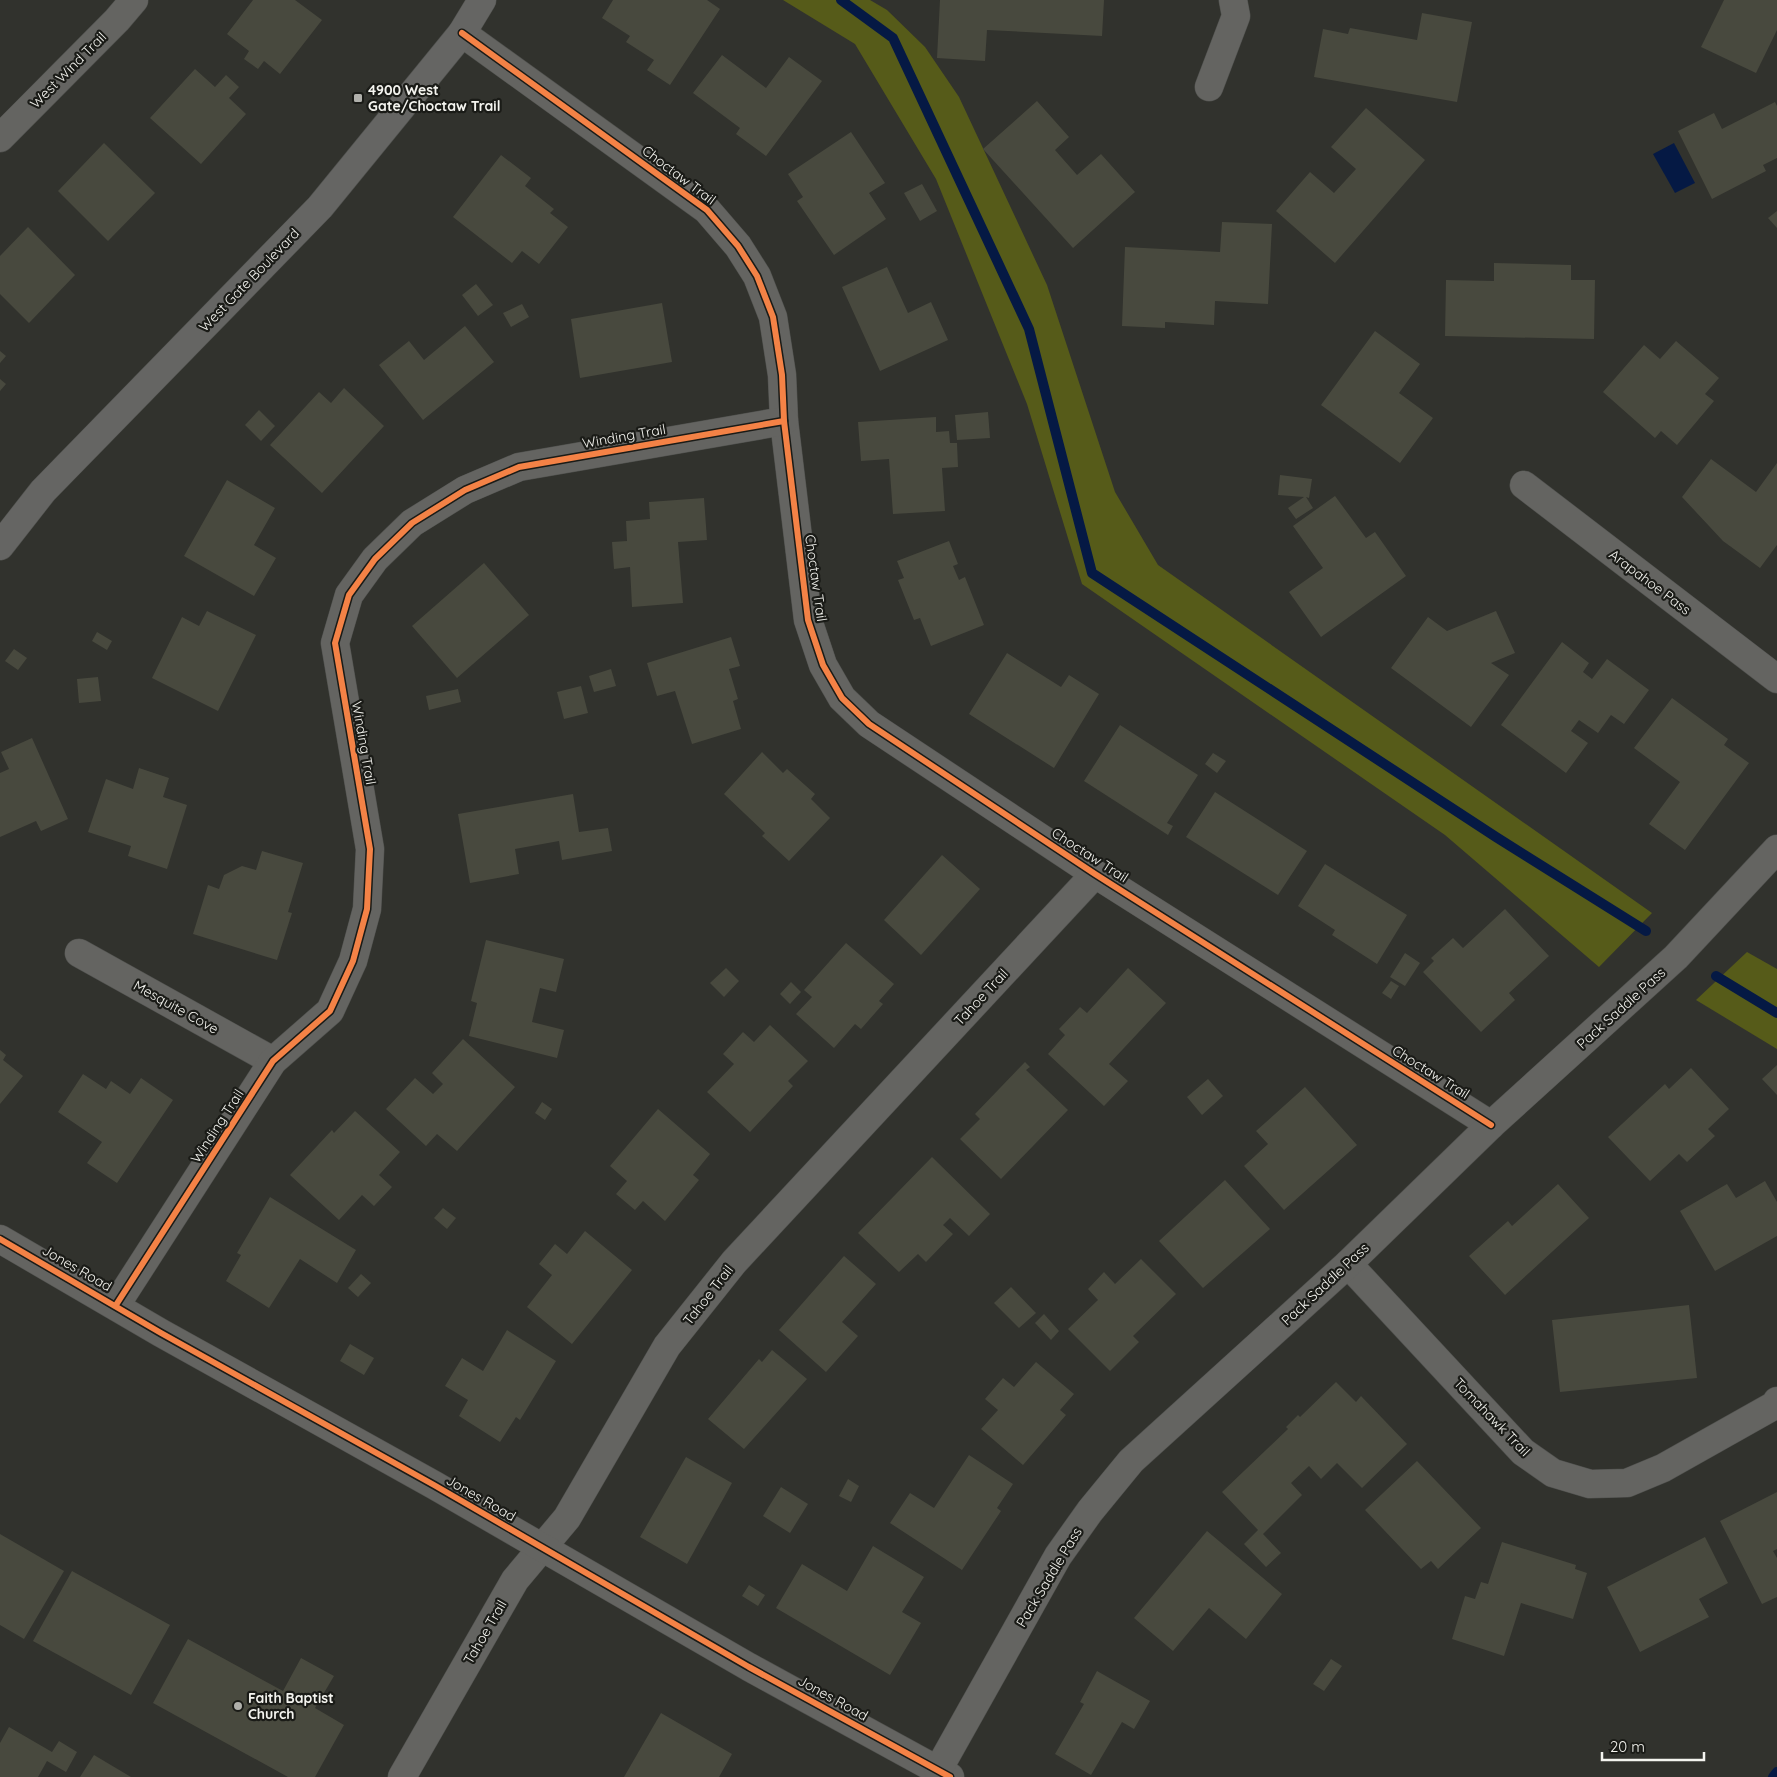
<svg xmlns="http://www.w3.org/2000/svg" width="1777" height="1777" viewBox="0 0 1777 1777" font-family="Quicksand,sans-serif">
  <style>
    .forest { fill: #565b19 }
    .water { fill: #051944 }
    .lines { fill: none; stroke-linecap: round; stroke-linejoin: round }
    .stream { stroke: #051944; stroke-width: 10 }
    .building { fill: #48493e }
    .minor-casing { stroke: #4f504d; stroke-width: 29 }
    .tertiary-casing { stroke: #4f504d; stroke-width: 29 }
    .secondary-casing { stroke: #4f504d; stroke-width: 29 }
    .minor { stroke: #646461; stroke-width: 28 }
    .tertiary { stroke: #646461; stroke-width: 28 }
    .secondary { stroke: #656563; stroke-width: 28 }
    .cycleway-casing { stroke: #1a1b17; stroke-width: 9 }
    .cycleway { stroke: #f48246; stroke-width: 6 }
    .poi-dot { fill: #b0b0ab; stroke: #1a1b17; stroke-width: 2 }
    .labels { text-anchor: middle; stroke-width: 4.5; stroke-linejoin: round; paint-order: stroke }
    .street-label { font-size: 14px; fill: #f4f4ef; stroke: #1a1b17 }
    .poi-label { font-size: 14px; font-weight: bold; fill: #f4f4ef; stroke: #1a1b17; text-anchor: start }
  </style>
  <rect width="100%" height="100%" fill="#31322d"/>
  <!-- forest -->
  <g class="forest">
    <polygon points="783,0 870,0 887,10 925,47 959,97 1047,285 1115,492 1158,565 1652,913 1599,967 1445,835 1082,584 1027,404 936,179 855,44"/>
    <polygon points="1747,952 1777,969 1777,1049 1696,1000"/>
  </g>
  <!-- water -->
  <polygon class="water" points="1674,143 1695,183 1675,193 1653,154"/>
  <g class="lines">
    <!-- stream -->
    <g class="stream">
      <polyline points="841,0 893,38 1029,329 1092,573 1496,837 1646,931"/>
      <polyline points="1716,976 1777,1013"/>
      <polyline points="1773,1777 1777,1772"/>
    </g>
  </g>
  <!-- building -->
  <g class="building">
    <polygon points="253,0 295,0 322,20 280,74 264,61 258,69 244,59 249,51 227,34"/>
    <polygon points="613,0 707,0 720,9 670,85 647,70 654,60 626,42 630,36 602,18"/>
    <polygon points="940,0 1104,0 1102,36 987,30 985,61 937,58"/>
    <polygon points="1724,0 1777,0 1777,30 1756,73 1701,47"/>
    <polygon points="1422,13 1472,22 1457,102 1314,77 1323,29 1348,34 1350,28 1417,40"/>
    <polygon points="722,55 766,88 789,57 822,81 766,156 736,134 740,128 693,93"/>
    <polygon points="195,69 215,87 226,75 239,87 229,98 246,114 201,164 150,118"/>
    <polygon points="1037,101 1069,137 1055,150 1077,175 1101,154 1135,192 1073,248 983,149"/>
    <polygon points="1775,102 1777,106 1777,158 1763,165 1766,171 1712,199 1678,131 1714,113 1722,129"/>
    <polygon points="1366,108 1425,160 1335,263 1276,211 1310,172 1334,193 1356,169 1331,147"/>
    <polygon points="851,132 885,183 869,193 886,219 834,255 797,201 803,197 788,174"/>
    <polygon points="104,143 155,193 108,241 58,191"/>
    <polygon points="501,155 531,178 525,186 554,209 550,213 568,227 539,264 522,251 512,263 453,217"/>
    <polygon points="922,184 937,211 920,221 904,193"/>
    <polygon points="1777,211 1777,228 1768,218"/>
    <polygon points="1222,222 1272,224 1268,304 1215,301 1214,325 1165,322 1165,328 1122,326 1125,247 1220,252"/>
    <polygon points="28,227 75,275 29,323 0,294 0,256"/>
    <polygon points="1494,263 1571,265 1571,280 1595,280 1594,339 1445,336 1446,280 1494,281"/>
    <polygon points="887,267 908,313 931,302 948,340 880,371 842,287"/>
    <polygon points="476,284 493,305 478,316 462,295"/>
    <polygon points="662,303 672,362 580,378 571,319"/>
    <polygon points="522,304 529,317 511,327 503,313"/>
    <polygon points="465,326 494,362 423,420 379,365 409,341 424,360"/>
    <polygon points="1375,331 1420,364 1399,393 1433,418 1400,463 1321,405"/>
    <polygon points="1676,341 1719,378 1705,394 1714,401 1677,445 1661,431 1655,438 1603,392 1644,345 1660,359"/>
    <polygon points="0,351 6,356 0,363"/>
    <polygon points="0,379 6,384 0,391"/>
    <polygon points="344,388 384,426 322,493 270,445 319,392 331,403"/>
    <polygon points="259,410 275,426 261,441 245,425"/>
    <polygon points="988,412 990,438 957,440 955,415"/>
    <polygon points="936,417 936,432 949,431 950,443 957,443 958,467 942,468 945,511 893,514 889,459 861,461 858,422"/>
    <polygon points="1711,459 1756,492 1777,463 1777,545 1760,568 1723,541 1682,497"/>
    <polygon points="1280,475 1312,479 1309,498 1306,497 1313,508 1296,519 1288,508 1304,497 1278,495"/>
    <polygon points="227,480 275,508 254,545 276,558 254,596 184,556"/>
    <polygon points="1335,496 1366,538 1375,532 1406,576 1321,637 1289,592 1323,568 1293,526"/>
    <polygon points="704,498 707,540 678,542 683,603 632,607 630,567 614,569 612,542 627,541 626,521 650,519 649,502"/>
    <polygon points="949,541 958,564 953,566 959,580 965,577 984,625 931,646 920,618 914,620 898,580 904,578 897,561"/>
    <polygon points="484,563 529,615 457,678 412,626"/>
    <polygon points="207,611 256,635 218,711 152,678 182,617 199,626"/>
    <polygon points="1496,611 1515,653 1491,663 1509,675 1471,727 1391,668 1428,617 1447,631"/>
    <polygon points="97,632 112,641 107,650 92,641"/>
    <polygon points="731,637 740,666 729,669 738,699 733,701 741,729 692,744 675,691 657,696 647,663"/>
    <polygon points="1562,642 1589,663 1583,672 1592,679 1607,659 1649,690 1624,724 1611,715 1598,733 1579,720 1571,731 1588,743 1566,773 1501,725"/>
    <polygon points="14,649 27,658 18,670 5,661"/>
    <polygon points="1007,653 1061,687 1069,675 1099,694 1054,768 969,714"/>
    <polygon points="611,669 616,686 594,692 589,676"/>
    <polygon points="98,677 101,701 79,703 77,679"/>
    <polygon points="581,686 588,713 564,719 557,692"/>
    <polygon points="458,689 461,702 429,710 426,696"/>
    <polygon points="1672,698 1728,739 1724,745 1749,763 1685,850 1649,824 1680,782 1634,748"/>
    <polygon points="1120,725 1198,775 1167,823 1173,826 1168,835 1084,781"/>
    <polygon points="32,738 68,819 41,831 36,821 0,837 0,773 9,769 1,752"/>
    <polygon points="762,752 783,773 787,769 815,794 811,799 830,818 789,861 762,836 765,833 724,794"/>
    <polygon points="1213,753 1226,761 1217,773 1205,764"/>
    <polygon points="139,768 169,778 163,797 187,805 167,869 128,856 131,846 88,832 106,779 133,789"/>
    <polygon points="1215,792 1307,851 1278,895 1186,837"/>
    <polygon points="573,794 579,832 608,828 612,851 562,860 559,841 515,849 519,874 470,883 458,814"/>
    <polygon points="262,851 303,863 288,912 292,913 277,960 193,934 208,885 219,889 224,875 242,866 256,870"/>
    <polygon points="942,855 980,889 921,955 884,920"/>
    <polygon points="1325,864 1407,915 1377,964 1332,935 1335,930 1298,906"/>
    <polygon points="1505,909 1549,956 1509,993 1515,1000 1481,1032 1423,972 1434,961 1431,958 1453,938 1463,948"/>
    <polygon points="486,940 564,959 556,992 540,988 532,1022 564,1030 557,1058 469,1036 477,1003 471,1001"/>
    <polygon points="846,943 894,984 879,1001 883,1004 861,1029 855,1024 834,1048 796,1014 812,997 804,990"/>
    <polygon points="1405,953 1420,963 1405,986 1390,977"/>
    <polygon points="726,968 739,981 724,997 710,983"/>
    <polygon points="1128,968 1166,1003 1109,1064 1128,1081 1104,1106 1048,1054 1065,1035 1059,1029 1080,1007 1087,1013"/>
    <polygon points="1391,981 1399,986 1391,999 1382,993"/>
    <polygon points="791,982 801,992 790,1004 780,994"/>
    <polygon points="770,1025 808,1061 788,1081 793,1086 750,1132 707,1092 734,1064 723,1054 743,1032 754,1042"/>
    <polygon points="463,1039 515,1087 457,1151 437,1134 426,1146 386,1109 415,1078 433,1094 443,1084 432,1073"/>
    <polygon points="0,1050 6,1055 3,1060 23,1076 0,1104"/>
    <polygon points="1025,1062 1030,1067 1026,1070 1068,1110 1001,1179 960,1139 980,1119 975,1114"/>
    <polygon points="1777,1065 1777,1095 1762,1079"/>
    <polygon points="1691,1068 1729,1109 1708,1129 1715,1136 1687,1162 1679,1154 1650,1181 1608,1137 1665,1084 1669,1089"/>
    <polygon points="83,1074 106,1089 111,1081 130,1094 141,1078 173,1100 117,1183 87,1163 102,1142 58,1112"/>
    <polygon points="1208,1079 1223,1096 1202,1115 1187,1097"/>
    <polygon points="1305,1087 1357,1145 1284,1210 1244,1166 1268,1144 1256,1131"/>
    <polygon points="542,1102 552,1109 545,1120 535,1113"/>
    <polygon points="658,1109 710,1154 693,1175 699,1180 665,1221 643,1201 635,1210 616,1194 627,1181 610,1166"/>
    <polygon points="355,1111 400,1152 379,1175 392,1187 374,1206 362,1195 339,1220 290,1175 332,1130 334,1133"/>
    <polygon points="932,1157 990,1214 969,1236 950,1218 943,1225 953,1234 926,1262 918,1254 899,1272 858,1233"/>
    <polygon points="1225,1180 1270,1229 1203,1288 1159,1241"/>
    <polygon points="1765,1181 1777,1202 1777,1236 1715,1271 1680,1211 1727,1184 1736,1198"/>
    <polygon points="1558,1184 1589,1218 1505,1295 1469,1256 1508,1221 1512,1226"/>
    <polygon points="270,1197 356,1250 337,1283 300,1259 269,1308 226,1281 241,1255 237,1253"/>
    <polygon points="443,1208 456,1218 447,1229 434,1218"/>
    <polygon points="585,1231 632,1270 572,1344 527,1307 552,1275 539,1264 555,1244 567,1254"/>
    <polygon points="844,1256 876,1284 842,1322 858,1336 826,1372 779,1330"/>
    <polygon points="1141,1259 1176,1294 1133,1336 1139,1342 1110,1371 1068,1329 1098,1300 1088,1289 1104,1272 1115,1284"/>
    <polygon points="361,1274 371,1283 358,1297 348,1288"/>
    <polygon points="1011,1287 1036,1313 1019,1328 994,1303"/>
    <polygon points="1689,1305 1697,1378 1560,1392 1552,1320"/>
    <polygon points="1044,1314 1059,1331 1051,1340 1035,1323"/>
    <polygon points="507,1330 556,1361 520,1420 516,1417 500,1442 459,1416 468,1400 445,1386 462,1358 483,1371"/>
    <polygon points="350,1344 374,1358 364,1375 340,1361"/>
    <polygon points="772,1350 807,1379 744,1449 708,1419 759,1359 762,1362"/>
    <polygon points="1036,1362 1074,1394 1060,1410 1066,1415 1023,1465 981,1429 998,1410 985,1399 1003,1378 1014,1387"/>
    <polygon points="1336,1382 1356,1402 1361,1396 1407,1444 1362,1488 1337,1463 1321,1479 1309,1466 1291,1483 1302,1495 1263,1534 1281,1553 1266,1567 1244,1544 1258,1530 1222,1492 1288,1429 1286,1427 1298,1415 1300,1417"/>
    <polygon points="969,1455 1013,1484 997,1508 1001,1511 962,1570 890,1523 910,1493 934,1508"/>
    <polygon points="686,1457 732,1483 687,1564 640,1537"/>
    <polygon points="1417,1461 1481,1528 1438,1569 1431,1561 1421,1569 1365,1510"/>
    <polygon points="848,1479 859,1486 851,1502 839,1496"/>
    <polygon points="781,1487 808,1504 790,1533 763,1516"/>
    <polygon points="1777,1492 1777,1549 1773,1551 1777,1558 1777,1597 1762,1604 1720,1521"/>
    <polygon points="1207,1531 1282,1594 1246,1639 1209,1608 1173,1651 1134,1618"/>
    <polygon points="0,1534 64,1571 24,1639 0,1625"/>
    <polygon points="1705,1537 1728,1583 1699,1599 1709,1617 1640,1652 1607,1587"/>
    <polygon points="1502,1542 1576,1565 1575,1569 1587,1573 1573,1619 1521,1603 1504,1656 1452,1639 1465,1596 1475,1599 1481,1582 1488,1584"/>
    <polygon points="873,1546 924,1577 902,1612 921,1623 890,1675 776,1608 802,1564 847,1591"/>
    <polygon points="72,1571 170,1625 131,1695 33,1641"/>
    <polygon points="749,1585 765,1595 758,1606 742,1596"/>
    <polygon points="188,1639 283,1691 301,1658 334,1676 315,1708 344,1725 315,1777 288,1777 153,1703"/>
    <polygon points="1331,1659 1342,1666 1324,1691 1313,1684"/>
    <polygon points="1097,1671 1150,1701 1134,1729 1122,1722 1091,1775 1055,1754 1084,1704 1080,1702"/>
    <polygon points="661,1713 732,1754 719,1777 624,1777"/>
    <polygon points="9,1727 52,1752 59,1741 77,1752 66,1772 47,1761 38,1777 0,1777 0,1743"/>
    <polygon points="94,1755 131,1777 80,1777"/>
  </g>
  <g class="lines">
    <!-- minor casing -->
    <g class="minor-casing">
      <g id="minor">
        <polyline points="462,33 707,210 738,246 757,276 773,317 782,375 784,421 808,620 823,665 842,698 869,724 1095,874 1491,1125"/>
        <polyline points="1209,87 1236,16 1233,0"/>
        <polyline points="0,138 117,20 134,0"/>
        <polyline points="1524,485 1777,679"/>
        <polyline points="79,953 273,1061"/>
        <polyline points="1348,1264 1523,1452 1553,1473 1590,1484 1627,1483 1663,1468 1775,1405 1777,1401"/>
        <polyline points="116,1305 273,1061 330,1011 353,961 367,909 370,849 335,643 349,595 375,559 412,523 465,490 519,467 784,421"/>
        <polyline points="402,1777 515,1580 567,1518 667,1346 734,1262 1095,874"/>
      </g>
    </g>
    <!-- tertiary casing -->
    <g class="tertiary-casing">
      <g id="tertiary">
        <polyline points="0,1239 161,1333 434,1485 749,1667 950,1777"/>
        <polyline points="938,1770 1058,1556 1090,1511 1131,1461 1348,1264 1491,1125 1676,957 1777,849"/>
      </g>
    </g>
    <!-- secondary casing -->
    <g class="secondary-casing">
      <polyline id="secondary" points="0,546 43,491 320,207 462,33 482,0"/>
    </g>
    <!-- minor -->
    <use href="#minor" class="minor"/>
    <!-- tertiary -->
    <use href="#tertiary" class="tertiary"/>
    <!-- secondary -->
    <use href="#secondary" class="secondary"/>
    <!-- cycleway casing -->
    <g class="cycleway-casing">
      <g id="cycleway">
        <polyline points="462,33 707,210 738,246 757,276 773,317 782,375 784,421 808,620 823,665 842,698 869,724 1095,874 1491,1125"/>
        <polyline points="0,1239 161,1333 434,1485 749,1667 950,1777"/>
        <polyline points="116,1305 273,1061 330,1011 353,961 367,909 370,849 335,643 349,595 375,559 412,523 465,490 519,467 784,421"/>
      </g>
    </g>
    <!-- cycleway -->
    <use href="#cycleway" class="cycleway"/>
  </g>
  <!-- markers -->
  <g class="poi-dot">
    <rect x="353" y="93" width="10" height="10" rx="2.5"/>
    <circle cx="238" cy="1706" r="5"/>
  </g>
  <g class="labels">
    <!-- street labels -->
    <g class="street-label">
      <text transform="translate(68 70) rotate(-45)" y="5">West Wind Trail</text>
      <text transform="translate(679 175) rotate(37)" y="5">Choctaw Trail</text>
      <text transform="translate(249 280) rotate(-46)" y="5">West Gate Boulevard</text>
      <text transform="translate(624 436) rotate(-10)" y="5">Winding Trail</text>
      <text transform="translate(816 578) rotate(82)" y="5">Choctaw Trail</text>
      <text transform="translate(1650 582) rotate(37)" y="5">Arapahoe Pass</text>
      <text transform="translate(364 743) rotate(80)" y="5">Winding Trail</text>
      <text transform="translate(1090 855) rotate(33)" y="5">Choctaw Trail</text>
      <text transform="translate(981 997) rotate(-47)" y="5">Tahoe Trail</text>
      <text transform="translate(176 1007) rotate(29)" y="5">Mesquite Cove</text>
      <text transform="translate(1621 1008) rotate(-42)" y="5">Pack Saddle Pass</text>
      <text transform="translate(1431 1072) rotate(32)" y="5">Choctaw Trail</text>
      <text transform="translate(217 1126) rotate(-57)" y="5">Winding Trail</text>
      <text transform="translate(77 1268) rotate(30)" y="5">Jones Road</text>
      <text transform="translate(1325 1284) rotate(-43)" y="5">Pack Saddle Pass</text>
      <text transform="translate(708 1295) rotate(-52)" y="5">Tahoe Trail</text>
      <text transform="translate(1492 1417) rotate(46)" y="5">Tomahawk Trail</text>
      <text transform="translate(481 1498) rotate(30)" y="5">Jones Road</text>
      <text transform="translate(1049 1577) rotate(-59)" y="5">Pack Saddle Pass</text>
      <text transform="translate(485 1632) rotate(-60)" y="5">Tahoe Trail</text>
      <text transform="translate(833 1698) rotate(29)" y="5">Jones Road</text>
    </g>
    <!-- poi labels -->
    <g class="poi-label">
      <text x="368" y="95">4900 West<tspan x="368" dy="16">Gate/Choctaw Trail</tspan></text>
      <text x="248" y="1703">Faith Baptist<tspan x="248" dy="16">Church</tspan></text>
    </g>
  </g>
  <!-- scale -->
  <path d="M1602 1752v8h102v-8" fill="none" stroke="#f4f4ef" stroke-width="2.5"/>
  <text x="1610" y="1752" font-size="15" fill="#f4f4ef" stroke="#1a1b17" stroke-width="4" paint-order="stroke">20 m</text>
</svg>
